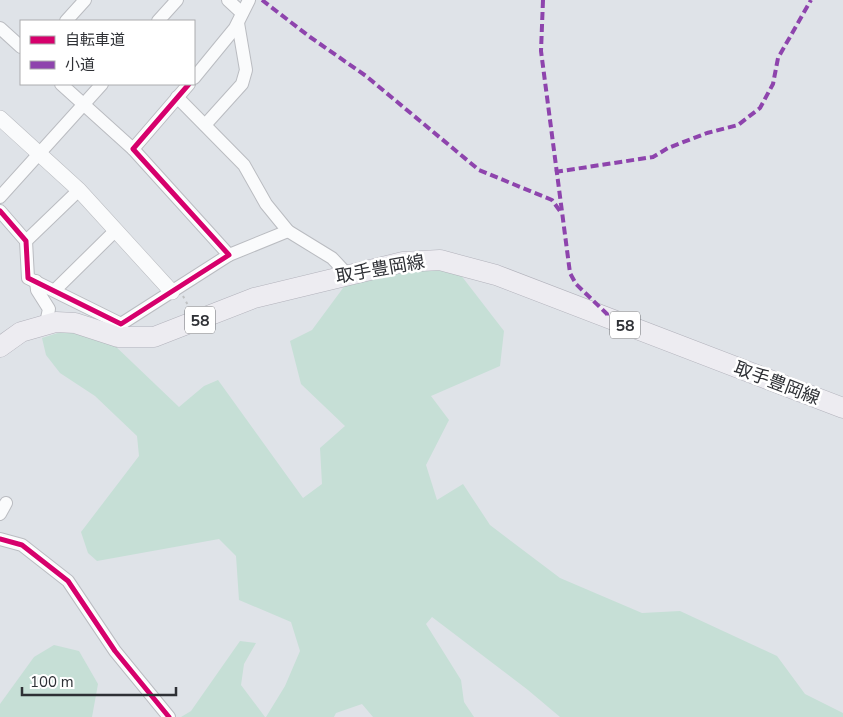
<svg xmlns="http://www.w3.org/2000/svg" width="843" height="717" viewBox="0 0 843 717" font-family="'Nunito Sans','Noto Sans JP',sans-serif">
  <style>
    .green { fill: #c6dfd6 }
    .lines { fill: none; stroke-linecap: round; stroke-linejoin: round }
    .minor-casing { stroke: #babcc1; stroke-width: 14 }
    .tertiary-casing { stroke: #babcc1; stroke-width: 16 }
    .primary-casing { stroke: #b2b2bb; stroke-width: 21 }
    .path { stroke: #bfc1c3; stroke-width: 2; stroke-dasharray: 2.5 4; stroke-linecap: butt }
    .minor { stroke: #fafbfc; stroke-width: 12 }
    .tertiary { stroke: #fafbfc; stroke-width: 15 }
    .primary { stroke: #edecf1; stroke-width: 20 }
    .quiet { stroke: #8e44ad; stroke-width: 4; stroke-dasharray: 8 4; stroke-linecap: butt }
    .cycleway-casing { stroke: #fff; stroke-width: 8 }
    .cycleway { stroke: #d6006c; stroke-width: 5 }
    .labels { text-anchor: middle; stroke-width: 5; stroke-linejoin: round; paint-order: stroke }
    .shield { fill: #fff; stroke: #6d6e72; stroke-width: 1 }
    .shield-label { font-size: 16px; font-weight: bold; fill: #2e3035 }
    .street-label { font-size: 18px; fill: #2e3035; stroke: #fff }
  </style>
  <rect width="100%" height="100%" fill="#dfe3e8"/>
  <!-- green -->
  <g class="green">
    <polygon points="419,265 460,274 504,331 500,366 431,396 449,420 426,465 437,500 463,484 490,525 560,578 642,613 680,611 777,656 805,694 843,713 843,717 560,717 528,690 432,617 426,624 461,680 464,702 474,717 373,717 362,704 336,713 334,717 266,717 285,686 300,651 291,622 239,600 236,556 219,539 97,561 88,553 81,532 139,456 137,436 95,396 60,373 46,355 42,338 64,331 111,342 179,407 204,386 218,380 303,498 322,484 320,448 345,426 301,384 290,341 312,330 346,284"/>
    <polygon points="240,641 256,643 244,664 241,685 265,717 181,717 191,711"/>
    <polygon points="54,645 79,651 98,684 92,717 0,717 0,704 34,657"/>
  </g>
  <g class="lines">
    <!-- minor casing -->
    <g class="minor-casing">
      <g id="minor">
        <polyline points="228,0 242,13"/>
        <polyline points="66,21 85,0"/>
        <polyline points="158,21 177,0"/>
        <polyline points="0,28 21,47"/>
        <polyline points="194,78 235,28 249,0"/>
        <polyline points="61,84 133,149"/>
        <polyline points="177,97 244,165 266,204 288,231 332,258 347,274"/>
        <polyline points="205,125 242,84 246,70 238,23"/>
        <polyline points="0,197 102,84"/>
        <polyline points="0,211 26,241 28,278 121,324 229,255 133,149 189,84"/>
        <polyline points="26,241 79,190"/>
        <polyline points="229,255 288,231"/>
        <polyline points="36,281 37,290 49,309 46,323"/>
        <polyline points="55,290 116,230"/>
        <polyline points="0,514 6,503"/>
        <polyline points="0,539 22,545 68,581 115,651 169,717"/>
      </g>
    </g>
    <!-- tertiary casing -->
    <g class="tertiary-casing">
      <polyline id="tertiary" points="0,118 79,190 172,292"/>
    </g>
    <!-- primary casing -->
    <g class="primary-casing">
      <polyline id="primary" points="0,347 21,332 56,322 75,323 118,337 154,337 254,298 403,262 440,260 496,275 843,408"/>
    </g>
    <!-- path -->
    <polyline class="path" points="183,296 189,307"/>
    <!-- minor -->
    <use href="#minor" class="minor"/>
    <!-- tertiary -->
    <use href="#tertiary" class="tertiary"/>
    <!-- primary -->
    <use href="#primary" class="primary"/>
    <!-- quiet -->
    <g class="quiet">
      <polyline points="262,0 310,37 366,76 479,170 552,200 560,211"/>
      <polyline points="543,0 541,51 570,273 576,284 607,314 607,318"/>
      <polyline points="555,172 653,157 668,148 707,133 738,125 760,108 773,84 778,58 811,0"/>
    </g>
    <!-- cycleway casing -->
    <g class="cycleway-casing">
      <g id="cycleway">
        <polyline points="0,211 26,241 28,278 121,324 229,255 133,149 189,84"/>
        <polyline points="0,539 22,545 68,581 115,651 169,717"/>
      </g>
    </g>
    <!-- cycleway -->
    <use href="#cycleway" class="cycleway"/>
  </g>
  <g class="labels">
    <!-- shield labels -->
    <g class="shield">
      <rect x="185" y="306.5" width="30" height="27" rx="4"/>
      <rect x="610" y="311.5" width="30" height="27" rx="4"/>
    </g>
    <g class="shield-label">
      <text x="200" y="326">58</text>
      <text x="625" y="331">58</text>
    </g>
    <!-- street labels -->
    <g class="street-label">
      <text transform="translate(380 269) rotate(-10)" y="6">取手豊岡線</text>
      <text transform="translate(777 383) rotate(21)" y="6">取手豊岡線</text>
    </g>
  </g>
  <!-- legend -->
  <rect x="20" y="20" width="175" height="65" fill="#ffffff" stroke="#abacae"/>
  <rect x="30" y="36" width="25" height="8" fill="#d6006c" stroke="#abacae"/>
  <text x="65" y="45" font-size="15" fill="#2e3035">自転車道</text>
  <rect x="30" y="61" width="25" height="8" fill="#8e44ad" stroke="#abacae"/>
  <text x="65" y="70" font-size="15" fill="#2e3035">小道</text>
  <!-- scale -->
  <path d="M22 687v8h154v-8" fill="none" stroke="#2e3035" stroke-width="2.5"/>
  <text x="30" y="687" font-size="15" fill="#2e3035" stroke="#ffffff" stroke-width="4" paint-order="stroke">100 m</text>
</svg>
